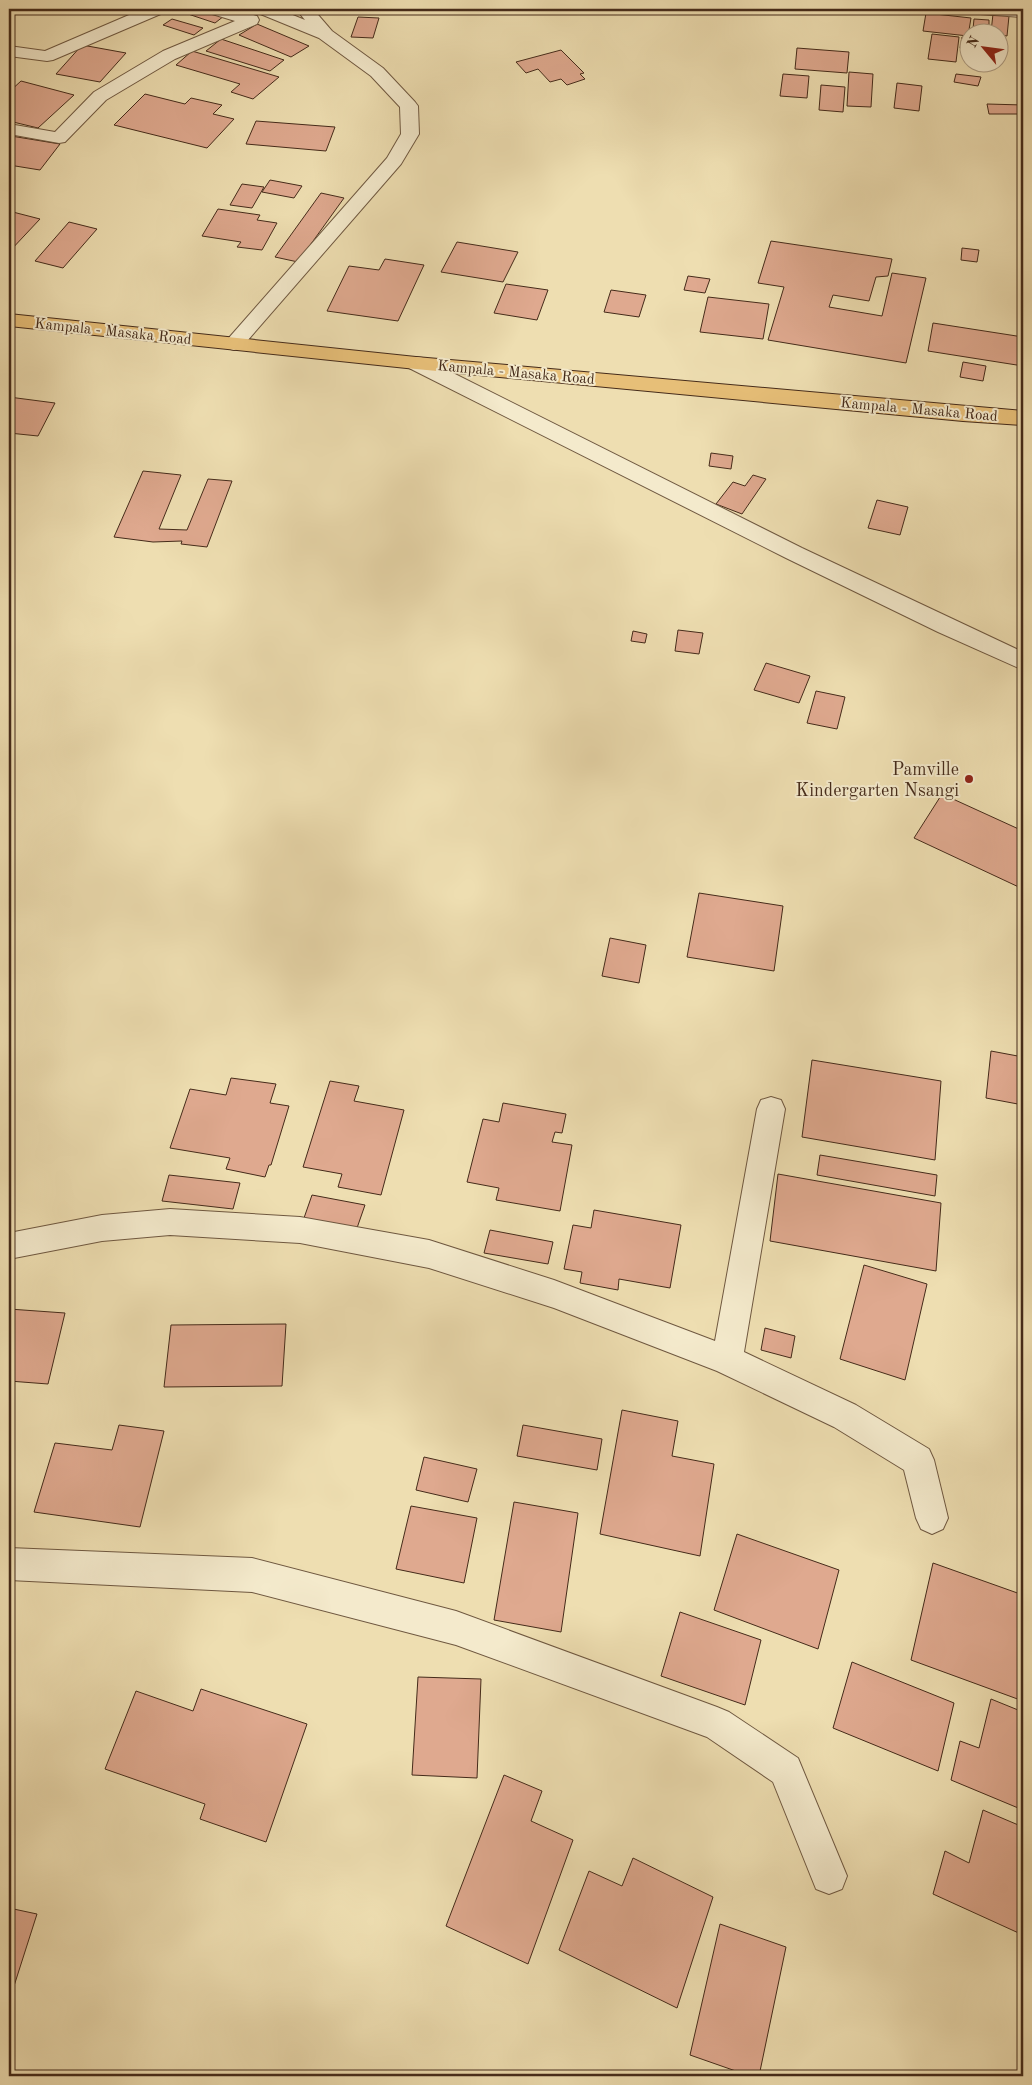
<svg xmlns="http://www.w3.org/2000/svg" width="1032" height="2085" viewBox="0 0 1032 2085" font-family="'Old Standard TT',serif">
  <style>
    .building { fill: #dfa98f; stroke: #452b1a }
    .lines { fill: none; stroke-linecap: round; stroke-linejoin: round }
    .minor-casing { stroke: #6f5840; stroke-width: 2 }
    .primary-casing { stroke: #452b1a; stroke-width: 2 }
    .minor { fill: #f4eacc; fill-rule: evenodd }
    .primary { fill: #e7bf78; fill-rule: evenodd }
    .poi-dot { fill: #8f2418; stroke: #f4eacc; stroke-width: 2 }
    .labels { text-anchor: middle; stroke-width: 4; stroke-linejoin: round; paint-order: stroke }
    .far-street-label { font-size: 15px; fill: #452b1a; stroke: #f4eacc }
    .poi-label { font-size: 18px; fill: #452b1a; stroke: #f4eacc; text-anchor: end }
  </style>
  <rect width="100%" height="100%" fill="#eedeb1"/>
  <filter id="stains"><feTurbulence type="fractalNoise" baseFrequency=".004" numOctaves="4"/><feColorMatrix values="0 0 0 0 .2 0 0 0 0 .09 0 0 0 0 .02 0 0 0 .5 -.17"/></filter>
  <radialGradient id="worn" r=".72"><stop offset=".6" stop-color="#630" stop-opacity="0"/><stop offset="1" stop-color="#630" stop-opacity=".3"/></radialGradient>
  <!-- building -->
  <g class="building">
    <polygon points="187,9 200,9 224,16 215,23 182,12"/>
    <polygon points="926,13 971,18 968,36 923,31"/>
    <polygon points="993,14 1009,16 1007,36 1000,35 1000,32 991,32"/>
    <polygon points="358,17 379,18 373,38 351,37"/>
    <polygon points="172,19 203,28 194,35 163,25"/>
    <polygon points="974,19 989,20 989,30 973,29"/>
    <polygon points="257,24 309,46 291,57 239,35"/>
    <polygon points="932,34 959,37 956,62 928,59"/>
    <polygon points="962,37 970,38 970,50 960,48"/>
    <polygon points="221,39 284,60 270,71 206,51"/>
    <polygon points="1000,42 1006,43 1005,57 1000,56"/>
    <polygon points="82,45 126,53 100,82 56,74"/>
    <polygon points="797,48 849,52 847,73 795,69"/>
    <polygon points="561,50 584,73 580,74 585,79 567,85 561,79 550,82 538,69 526,73 516,62"/>
    <polygon points="192,51 279,77 253,99 231,92 240,84 176,65"/>
    <polygon points="849,72 873,74 871,107 847,106"/>
    <polygon points="783,74 809,76 807,98 780,96"/>
    <polygon points="956,74 981,77 978,86 954,82"/>
    <polygon points="21,81 74,95 38,128 9,121 9,92"/>
    <polygon points="897,83 922,86 919,111 894,108"/>
    <polygon points="821,85 845,87 843,112 819,110"/>
    <polygon points="145,94 185,104 191,98 222,105 213,114 234,119 207,148 114,125"/>
    <polygon points="987,104 1023,105 1023,114 989,114"/>
    <polygon points="256,121 335,127 326,151 246,144"/>
    <polygon points="11,136 60,144 40,170 9,165 9,139"/>
    <polygon points="270,180 302,186 294,198 262,192"/>
    <polygon points="242,184 264,187 252,208 230,205"/>
    <polygon points="321,193 344,198 298,262 275,257"/>
    <polygon points="218,209 260,215 257,220 277,223 262,250 237,247 241,242 202,236"/>
    <polygon points="9,211 40,219 9,252"/>
    <polygon points="69,222 97,229 63,268 35,261"/>
    <polygon points="771,241 892,259 888,276 876,277 869,301 833,295 829,307 882,316 892,273 926,278 906,363 768,340 784,287 758,283"/>
    <polygon points="457,242 518,252 503,282 441,272"/>
    <polygon points="962,248 979,250 977,262 961,260"/>
    <polygon points="385,259 424,265 398,321 327,311 349,266 379,270"/>
    <polygon points="688,276 710,279 705,293 684,290"/>
    <polygon points="506,284 548,290 537,320 494,313"/>
    <polygon points="611,290 646,295 639,317 604,312"/>
    <polygon points="708,297 769,304 763,339 700,332"/>
    <polygon points="933,323 1023,337 1023,366 928,351"/>
    <polygon points="963,362 986,366 983,381 960,377"/>
    <polygon points="9,397 55,403 38,436 9,433"/>
    <polygon points="711,453 733,456 731,469 709,466"/>
    <polygon points="143,471 181,475 159,529 187,530 208,479 232,481 207,547 181,544 182,541 153,542 114,537"/>
    <polygon points="753,475 766,479 742,514 716,504 733,482 745,486"/>
    <polygon points="877,500 908,507 900,535 868,528"/>
    <polygon points="678,630 703,633 699,654 675,651"/>
    <polygon points="633,631 647,634 645,643 631,641"/>
    <polygon points="766,663 810,676 799,703 754,690"/>
    <polygon points="816,691 845,697 837,729 807,723"/>
    <polygon points="942,794 1023,831 1023,889 914,838"/>
    <polygon points="699,893 783,906 774,971 687,957"/>
    <polygon points="610,938 646,945 639,983 602,976"/>
    <polygon points="991,1051 1023,1057 1023,1105 986,1098"/>
    <polygon points="812,1060 941,1081 935,1160 802,1137"/>
    <polygon points="231,1078 276,1084 270,1103 289,1106 271,1165 269,1165 265,1177 226,1169 230,1158 170,1148 190,1089 226,1095"/>
    <polygon points="330,1081 359,1086 354,1101 404,1110 381,1195 338,1187 342,1174 303,1167"/>
    <polygon points="503,1103 566,1114 562,1133 555,1132 552,1142 572,1145 560,1211 496,1200 499,1188 467,1182 483,1119 499,1122"/>
    <polygon points="820,1155 937,1175 935,1196 817,1175"/>
    <polygon points="778,1174 941,1203 936,1271 770,1241"/>
    <polygon points="169,1175 240,1183 233,1209 162,1201"/>
    <polygon points="312,1195 365,1205 357,1228 304,1218"/>
    <polygon points="594,1210 681,1225 670,1288 619,1279 618,1290 580,1283 582,1272 564,1269 573,1225 591,1228"/>
    <polygon points="490,1230 553,1242 548,1264 484,1253"/>
    <polygon points="864,1265 927,1284 905,1380 840,1359"/>
    <polygon points="9,1309 65,1313 48,1384 9,1381"/>
    <polygon points="286,1324 282,1386 164,1387 171,1325"/>
    <polygon points="765,1328 795,1336 791,1358 761,1350"/>
    <polygon points="622,1410 678,1421 672,1456 714,1464 700,1556 600,1534"/>
    <polygon points="119,1425 164,1431 140,1527 34,1512 55,1443 112,1450"/>
    <polygon points="523,1425 602,1439 597,1470 517,1456"/>
    <polygon points="424,1457 477,1469 468,1502 416,1490"/>
    <polygon points="514,1502 578,1513 561,1632 494,1620"/>
    <polygon points="411,1506 477,1518 464,1583 396,1569"/>
    <polygon points="737,1534 839,1570 818,1649 714,1610"/>
    <polygon points="933,1563 1023,1595 1023,1701 911,1660"/>
    <polygon points="680,1612 761,1640 745,1705 661,1676"/>
    <polygon points="852,1662 954,1703 938,1771 833,1728"/>
    <polygon points="418,1677 481,1679 477,1778 412,1775"/>
    <polygon points="201,1689 307,1724 266,1842 200,1819 205,1804 105,1769 136,1691 193,1711"/>
    <polygon points="991,1699 1023,1712 1023,1810 951,1780 960,1741 979,1748"/>
    <polygon points="504,1775 542,1791 531,1821 573,1840 528,1964 446,1926"/>
    <polygon points="983,1810 1023,1827 1023,1935 933,1894 945,1851 969,1863"/>
    <polygon points="633,1858 713,1897 677,2008 559,1950 589,1871 622,1886"/>
    <polygon points="9,1908 37,1914 14,1986 9,1985"/>
    <polygon points="720,1924 786,1947 759,2076 750,2076 690,2055"/>
  </g>
  <g class="lines">
    <!-- minor casing -->
    <g class="minor-casing">
      <g id="minor">
        <polygon points="143,9 165,9 163,13 53,60 47,61 9,56 9,46 45,51"/>
        <polygon points="207,9 232,9 257,16 259,20 257,24 175,59 106,100 65,142 59,143 9,134 9,124 55,132 94,92 163,51 235,21 209,13"/>
        <polygon points="256,9 278,9 305,20 296,9 313,9 332,31 383,68 415,102 418,106 419,134 401,164 241,348 234,350 227,348 224,344 227,340 387,158 401,134 400,107 371,76 319,38 258,13"/>
        <polygon points="972,9 1023,9 1023,17 980,14 974,13"/>
        <polygon points="416,357 423,358 802,548 1023,652 1023,670 938,632 786,558 409,368 406,363 409,358"/>
        <polygon points="771,1097 781,1100 785,1109 744,1352 856,1405 929,1449 934,1460 948,1518 943,1529 932,1534 921,1529 916,1518 904,1470 834,1427 717,1371 554,1308 429,1268 300,1243 170,1235 102,1241 9,1259 9,1233 102,1215 170,1209 300,1217 429,1240 554,1280 715,1341 757,1109 761,1100"/>
        <polygon points="9,1548 252,1558 456,1611 717,1707 729,1712 798,1758 847,1876 842,1889 829,1894 816,1889 773,1782 707,1737 456,1645 252,1592 9,1580"/>
      </g>
    </g>
    <!-- primary casing -->
    <g class="primary-casing">
      <polygon id="primary" points="9,314 416,357 1023,411 1023,425 963,421 416,369 9,326"/>
    </g>
    <!-- minor -->
    <use href="#minor" class="minor"/>
    <!-- primary -->
    <use href="#primary" class="primary"/>
  </g>
  <!-- markers -->
  <circle class="poi-dot" cx="969" cy="779" r="5"/>
  <g class="labels">
    <!-- far-street labels -->
    <g class="far-street-label">
      <text transform="translate(113 331) rotate(6)" y="5">Kampala - Masaka Road</text>
      <text transform="translate(516 372) rotate(5)" y="5">Kampala - Masaka Road</text>
      <text transform="translate(919 409) rotate(5)" y="5">Kampala - Masaka Road</text>
    </g>
    <!-- poi labels -->
    <g class="poi-label">
      <text x="959" y="775">Pamville<tspan x="959" dy="21">Kindergarten Nsangi</tspan></text>
    </g>
  </g>
  <!-- margin -->
  <rect width="1032" height="2085" fill="none" stroke="#eedeb1" stroke-width="30"/>
  <rect x="10" y="10" width="1012" height="2065" fill="none" stroke="#452b1a" stroke-width="2.5"/>
  <rect x="15" y="15" width="1002" height="2055" fill="none" stroke="#452b1a"/>
  <!-- north arrow -->
  <g transform="translate(984 48) rotate(299)"><circle r="24" fill="#f4eacc" stroke="#ae9e85"/>
  <path d="M0-4L9 19L0 12L-9 19Z" fill="#8f2418"/>
  <text y="-8" font-size="14" font-weight="bold" text-anchor="middle" fill="#452b1a">N</text>
  </g>
  <rect width="100%" height="100%" filter="url(#stains)"/>
  <rect width="100%" height="100%" fill="url(#worn)"/>
</svg>
